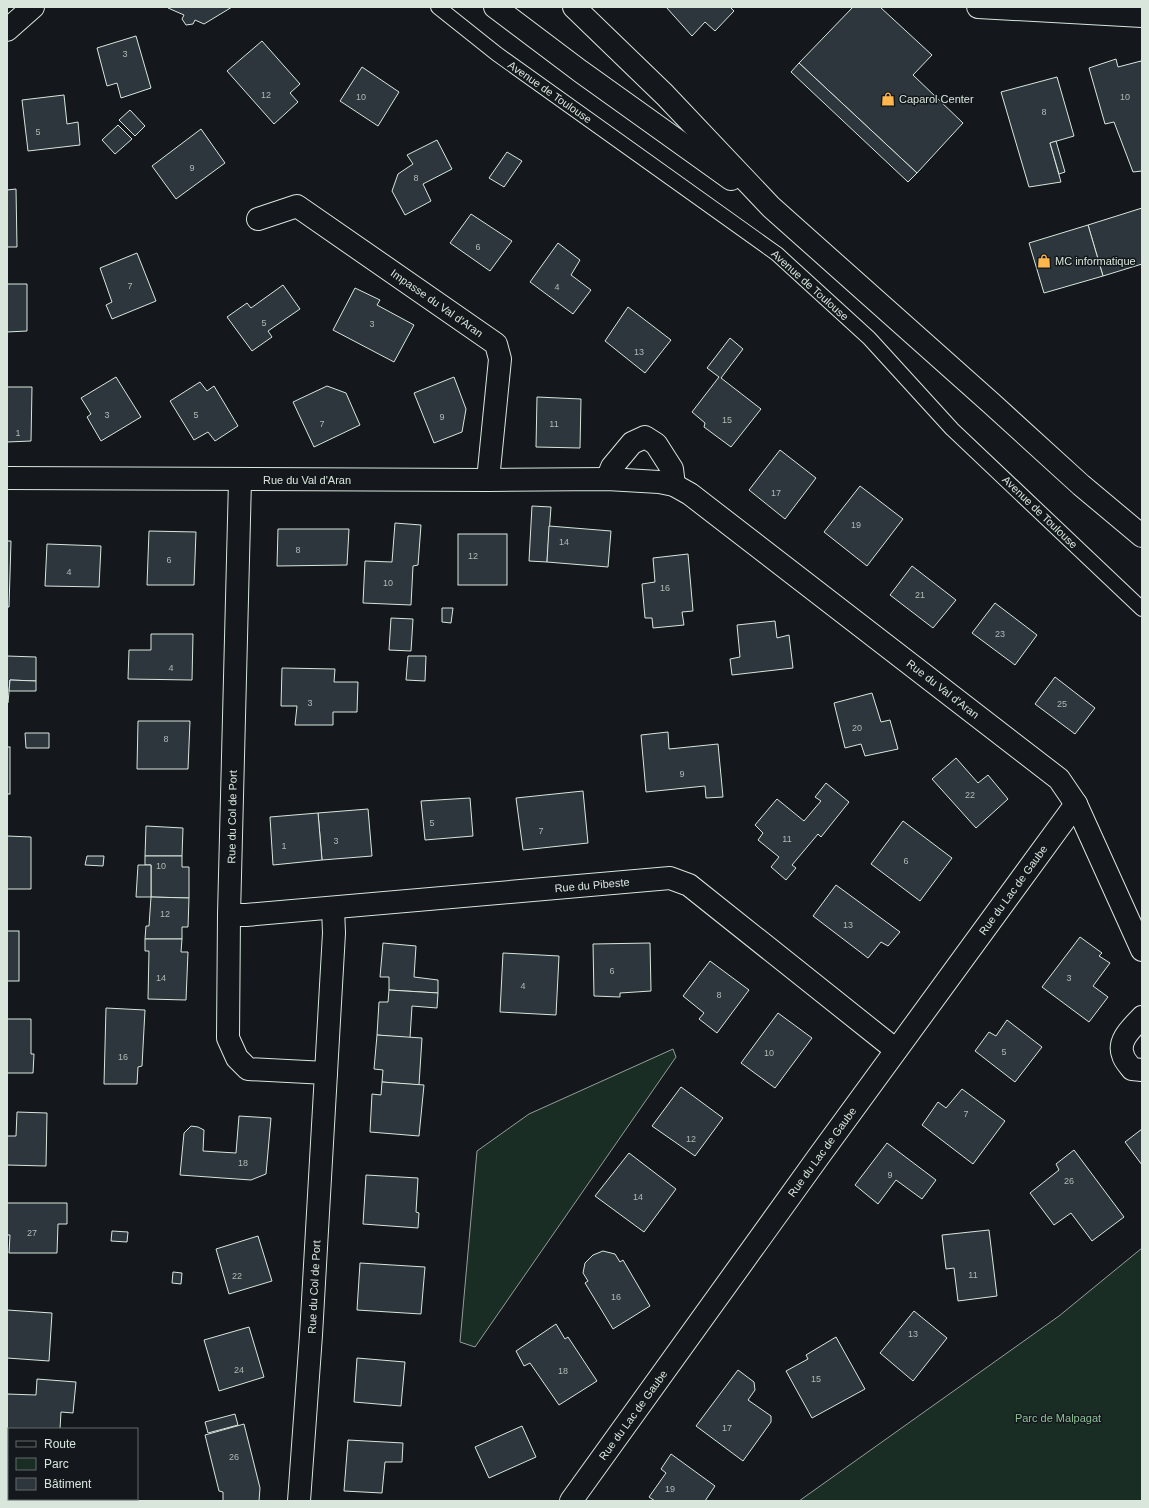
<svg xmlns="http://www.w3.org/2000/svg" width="1149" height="1508" viewBox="0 0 1149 1508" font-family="Helvetica,sans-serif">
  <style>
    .green { fill: #1a2d24; stroke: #939e99 }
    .building { fill: #2c363c; stroke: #d8e6dc }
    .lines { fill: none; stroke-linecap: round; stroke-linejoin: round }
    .lane-casing { stroke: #d8e6dc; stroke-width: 16 }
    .street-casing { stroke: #d8e6dc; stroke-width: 24 }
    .secondary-casing { stroke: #d8e6dc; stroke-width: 24 }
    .primary-casing { stroke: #d8e6dc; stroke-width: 24 }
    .lane { stroke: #14181c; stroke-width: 14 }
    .street { stroke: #14181c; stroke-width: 22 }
    .secondary { stroke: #14181c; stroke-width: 22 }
    .primary { stroke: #14181c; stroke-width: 22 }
    .labels { text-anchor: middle; stroke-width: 3; stroke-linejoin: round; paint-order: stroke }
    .number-label { font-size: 9px; fill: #adbab4 }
    .street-label { font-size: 11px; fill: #d8e6dc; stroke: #14181c }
    .poi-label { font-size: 11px; fill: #d8e6dc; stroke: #14181c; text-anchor: start }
    .park-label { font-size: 11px; fill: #8ac095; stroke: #14181c }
  </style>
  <rect width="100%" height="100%" fill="#14181c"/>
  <!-- green -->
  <g class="green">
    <polygon points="673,1049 676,1057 475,1347 460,1342 477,1151 529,1114"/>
    <polygon points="1142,1248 1142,1501 799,1501 1059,1316"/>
  </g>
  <!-- building -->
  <g class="building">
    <polygon points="169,7 232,7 204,24 195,20 193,24 186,25 182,19 184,15 168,8"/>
    <polygon points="666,7 730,7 734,11 715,31 705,22 692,36"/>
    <polygon points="853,7 880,7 932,55 913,75 963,123 917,173 799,63"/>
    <polygon points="136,36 151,88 121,98 117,83 107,86 97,48"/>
    <polygon points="262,41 300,84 290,93 298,102 274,124 227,71"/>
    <polygon points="1116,59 1118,67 1141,61 1142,64 1142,171 1133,172 1114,122 1105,124 1089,68"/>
    <polygon points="799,63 917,173 908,182 791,72"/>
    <polygon points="362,67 399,92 378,126 340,101"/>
    <polygon points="1057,77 1074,136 1050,143 1061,182 1029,187 1001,92"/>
    <polygon points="64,95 67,124 78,122 80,145 28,151 22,100"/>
    <polygon points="130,110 145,126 135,136 119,120"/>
    <polygon points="118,125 132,139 115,154 102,140"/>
    <polygon points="201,129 225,163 176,199 152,166"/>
    <polygon points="437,140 452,169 423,184 431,201 405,215 392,191 398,174 413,164 407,155"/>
    <polygon points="1056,141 1065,172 1059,174 1050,143"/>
    <polygon points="507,152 522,161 504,187 489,178"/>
    <polygon points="16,189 17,247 7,247 7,190"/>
    <polygon points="1142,208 1142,264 1103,276 1088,225"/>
    <polygon points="471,214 512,241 490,271 450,243"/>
    <polygon points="1088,225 1103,276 1044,293 1029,243"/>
    <polygon points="558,243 580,260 571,275 591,290 573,314 530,282"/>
    <polygon points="137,253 156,301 112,319 106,305 112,302 100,268"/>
    <polygon points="7,284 27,284 27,331 7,332"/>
    <polygon points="283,285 300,309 268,331 272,337 252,351 227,317 247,303 251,308"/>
    <polygon points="355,288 380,300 377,305 414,325 394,362 333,330"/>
    <polygon points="628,307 671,340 645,373 605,341"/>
    <polygon points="730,338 743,349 721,378 761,409 731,447 704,427 705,423 692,412 719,377 707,368"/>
    <polygon points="116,377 141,417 101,441 87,417 91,414 81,398"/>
    <polygon points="454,377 466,409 462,432 434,443 414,393"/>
    <polygon points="200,382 207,391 214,386 238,426 215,441 208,432 194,440 170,401"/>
    <polygon points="327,386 346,393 360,425 314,447 293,402"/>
    <polygon points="7,387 32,387 31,441 7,442"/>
    <polygon points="537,397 581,399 580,448 536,447"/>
    <polygon points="780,450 816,478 785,519 749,490"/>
    <polygon points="860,486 903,519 867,566 824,532"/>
    <polygon points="532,506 551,507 547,562 529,561"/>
    <polygon points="395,523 421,525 418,565 413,566 411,605 363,603 365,561 392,562"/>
    <polygon points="549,526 611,531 608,567 547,562"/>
    <polygon points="278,529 349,529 347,565 277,566"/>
    <polygon points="149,531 196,532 194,585 147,585"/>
    <rect x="458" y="534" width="49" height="51"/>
    <polygon points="7,541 11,541 9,607 7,607"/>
    <polygon points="47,544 101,546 99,587 45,586"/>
    <polygon points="688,554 693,611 682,612 684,625 653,628 652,618 645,618 642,584 655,582 653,558"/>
    <polygon points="912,566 956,600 933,628 890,595"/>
    <polygon points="995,603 1037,635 1015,665 972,633"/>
    <polygon points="442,608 453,608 451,623 442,622"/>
    <polygon points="391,618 413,619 411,651 389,650"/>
    <polygon points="775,621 777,638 789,635 793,668 732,675 730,659 740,657 737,625"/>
    <polygon points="151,634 193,634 192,680 128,679 129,650 151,650"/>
    <polygon points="7,656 36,657 36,681 10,680 8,703 7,703"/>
    <polygon points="408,656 426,656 425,681 406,680"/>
    <polygon points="282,668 335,669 334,682 358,682 357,712 333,712 333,725 295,725 297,706 281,706"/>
    <polygon points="1055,677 1095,708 1075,734 1035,704"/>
    <polygon points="10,680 36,681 36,691 9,691"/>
    <polygon points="872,693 881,722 890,720 898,749 865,756 861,744 845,748 834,703"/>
    <polygon points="138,721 190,721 188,769 137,769"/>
    <polygon points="668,732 669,749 718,744 723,797 706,798 705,786 646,792 641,735"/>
    <polygon points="25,733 49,733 49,748 26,748"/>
    <rect x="7" y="747" width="3" height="47"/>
    <polygon points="956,758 978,783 988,775 1008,799 976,828 932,779"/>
    <polygon points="826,783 849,802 821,837 818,834 792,865 796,868 786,880 771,867 779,857 758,840 763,833 755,825 777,799 804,821 821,801 815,797"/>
    <polygon points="583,791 588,843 523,850 516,798"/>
    <polygon points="470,798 473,836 425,840 421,801"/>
    <polygon points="368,809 372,856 322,860 318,813"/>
    <polygon points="318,813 322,860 273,865 270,817"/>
    <polygon points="903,821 952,858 920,901 871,864"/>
    <polygon points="146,826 183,828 182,856 145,856"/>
    <polygon points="7,836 31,837 31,889 7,889"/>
    <polygon points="87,856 104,856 103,866 85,865"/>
    <polygon points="145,856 182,856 182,867 189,867 189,898 151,897 151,865 145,865"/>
    <polygon points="138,865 151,865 151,897 136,897"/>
    <polygon points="836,885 900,932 888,946 881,942 868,958 813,916"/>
    <polygon points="151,897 189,898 188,927 182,927 182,939 145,939 146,926 149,926"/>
    <rect x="7" y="931" width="12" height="50"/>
    <polygon points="1080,937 1102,953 1099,956 1110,963 1093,986 1108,997 1089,1022 1042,987"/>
    <polygon points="145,939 182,939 181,952 188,952 186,1000 148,999 149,951 145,951"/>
    <polygon points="383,943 416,946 414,977 438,980 438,993 389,990 389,977 380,977"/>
    <polygon points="650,943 651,991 620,993 620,997 594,996 593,944"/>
    <polygon points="503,953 559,956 556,1015 500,1012"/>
    <polygon points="710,961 749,990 717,1033 699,1019 704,1013 683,996"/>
    <polygon points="389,990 438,993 437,1008 412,1006 410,1038 377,1035 379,1002 388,1002"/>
    <polygon points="106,1008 145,1010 142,1066 138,1067 137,1084 104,1084"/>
    <polygon points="778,1013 812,1038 775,1088 741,1063"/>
    <polygon points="7,1019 31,1019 31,1054 34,1054 33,1073 7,1073"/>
    <polygon points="1007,1020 1042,1047 1015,1082 975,1051 989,1032 996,1036"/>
    <polygon points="377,1035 422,1038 419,1085 382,1082 383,1070 374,1069"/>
    <polygon points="382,1082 424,1085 419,1136 370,1132 372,1094 381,1095"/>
    <polygon points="681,1087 723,1118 695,1156 652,1126"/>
    <polygon points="962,1089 1005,1121 973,1164 922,1125 938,1102 946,1108"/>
    <polygon points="17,1112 47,1113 46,1166 7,1165 7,1136 16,1136"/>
    <polygon points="239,1116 271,1118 266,1174 251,1180 180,1175 184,1133 191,1126 198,1127 204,1130 203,1151 236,1153"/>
    <polygon points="1142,1129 1142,1165 1125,1142"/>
    <polygon points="887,1143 936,1180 922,1199 896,1180 878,1204 855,1185"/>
    <polygon points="1074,1150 1124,1217 1092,1241 1071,1213 1054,1225 1030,1193 1059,1170 1056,1164"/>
    <polygon points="629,1153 676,1189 644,1232 595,1196"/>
    <polygon points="366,1175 418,1178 416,1212 419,1213 418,1228 363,1224"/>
    <polygon points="7,1203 67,1203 67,1224 58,1224 57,1253 9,1253 10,1235 7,1235"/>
    <polygon points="989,1230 997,1296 958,1301 954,1268 946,1269 942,1235"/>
    <polygon points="112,1231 128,1232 127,1242 111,1241"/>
    <polygon points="258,1236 272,1281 229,1294 216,1249"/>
    <polygon points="603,1251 615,1254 620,1262 623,1260 650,1306 613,1329 585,1283 588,1281 583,1273 585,1263 593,1255"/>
    <polygon points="360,1263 425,1267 421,1314 357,1310"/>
    <polygon points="173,1272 182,1273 181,1284 172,1283"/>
    <polygon points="7,1310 52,1313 49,1361 7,1358"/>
    <polygon points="914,1311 947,1338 913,1381 880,1353"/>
    <polygon points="556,1324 565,1339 568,1337 597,1381 559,1405 530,1363 524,1366 516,1351"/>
    <polygon points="249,1327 264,1377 219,1391 204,1340"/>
    <polygon points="836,1337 865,1389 812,1418 786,1371 808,1359 806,1355"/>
    <polygon points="357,1358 405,1362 401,1406 354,1402"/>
    <polygon points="738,1370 754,1382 755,1390 748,1400 771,1416 771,1422 743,1461 696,1426"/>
    <polygon points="37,1379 76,1382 73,1413 61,1412 60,1429 9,1429 9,1453 7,1453 7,1394 36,1395"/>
    <polygon points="235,1414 238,1425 208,1433 205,1422"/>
    <polygon points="244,1424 260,1488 259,1501 223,1501 223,1492 219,1491 205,1435"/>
    <polygon points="522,1426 536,1457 489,1478 475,1447"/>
    <polygon points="348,1440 403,1443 402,1462 385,1462 382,1493 344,1491"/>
    <polygon points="671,1454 715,1486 705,1501 655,1501 649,1497 666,1473 661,1469"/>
    <polygon points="7,1484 9,1485 9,1499 33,1499 33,1501 7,1501"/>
  </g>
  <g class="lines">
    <!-- lane casing -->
    <g class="lane-casing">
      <polyline id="lane" points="438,7 497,54 777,254 869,338 952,429 1142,609"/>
    </g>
    <!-- street casing -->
    <g class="street-casing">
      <g id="street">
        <polyline points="978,7 1142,16"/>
        <polyline points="258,219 297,206 496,344 500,359 488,480"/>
        <polyline points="7,478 488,480 607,479 659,482 674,485 690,494 1059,779 1076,804 1142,950"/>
        <polyline points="607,479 612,467 632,443 645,437 656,444 672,469 674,485"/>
        <polyline points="240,480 229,915 228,1038 237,1058 248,1069 326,1073 311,1335 299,1501"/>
        <polyline points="229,915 246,915 670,878 689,885 896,1050"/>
        <path d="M 1142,1017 C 1133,1027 1117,1040 1123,1055 C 1124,1060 1129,1065 1132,1069 L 1142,1070"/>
        <polyline points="326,1073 334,933 333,908"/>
        <polyline points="571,1501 819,1156 1076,804"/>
      </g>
    </g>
    <!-- secondary casing -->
    <g class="secondary-casing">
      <polyline id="secondary" points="7,30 33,7"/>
    </g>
    <!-- primary casing -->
    <g class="primary-casing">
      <g id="primary">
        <polyline points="495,7 580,71 731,179"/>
        <polyline points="574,7 665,95 771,207 991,403 1081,485 1142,536"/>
      </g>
    </g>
    <!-- lane -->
    <use href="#lane" class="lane"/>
    <!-- street -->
    <use href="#street" class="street"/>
    <!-- secondary -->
    <use href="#secondary" class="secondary"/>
    <!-- primary -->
    <use href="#primary" class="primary"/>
  </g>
  <!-- icons -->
  <defs>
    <g id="shop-bare" transform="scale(1.08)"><path d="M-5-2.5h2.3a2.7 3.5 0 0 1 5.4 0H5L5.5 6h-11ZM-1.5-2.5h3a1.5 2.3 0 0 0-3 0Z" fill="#ffb74d" stroke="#14181c" stroke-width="2.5" paint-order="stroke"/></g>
  </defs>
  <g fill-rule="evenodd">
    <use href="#shop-bare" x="888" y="99"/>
    <use href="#shop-bare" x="1044" y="261"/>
  </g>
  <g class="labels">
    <!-- number labels -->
    <g class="number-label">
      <text x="125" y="57">3</text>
      <text x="266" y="98">12</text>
      <text x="361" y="100">10</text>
      <text x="1125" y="100">10</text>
      <text x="1044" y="115">8</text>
      <text x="38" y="135">5</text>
      <text x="192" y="171">9</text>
      <text x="416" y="181">8</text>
      <text x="478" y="250">6</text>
      <text x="130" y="289">7</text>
      <text x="557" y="290">4</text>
      <text x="264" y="326">5</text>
      <text x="372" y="327">3</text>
      <text x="639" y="355">13</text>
      <text x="107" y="418">3</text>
      <text x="196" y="418">5</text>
      <text x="442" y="420">9</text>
      <text x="727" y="423">15</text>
      <text x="322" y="427">7</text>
      <text x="554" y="427">11</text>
      <text x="18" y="436">1</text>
      <text x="776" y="496">17</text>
      <text x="856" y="528">19</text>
      <text x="564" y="545">14</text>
      <text x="298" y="553">8</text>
      <text x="473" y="559">12</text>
      <text x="169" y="563">6</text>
      <text x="69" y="575">4</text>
      <text x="388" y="586">10</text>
      <text x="665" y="591">16</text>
      <text x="920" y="598">21</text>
      <text x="1000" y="637">23</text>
      <text x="171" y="671">4</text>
      <text x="310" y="706">3</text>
      <text x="1062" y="707">25</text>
      <text x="857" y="731">20</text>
      <text x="166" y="742">8</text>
      <text x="682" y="777">9</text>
      <text x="970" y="798">22</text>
      <text x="432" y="826">5</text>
      <text x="541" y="834">7</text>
      <text x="787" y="842">11</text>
      <text x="336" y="844">3</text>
      <text x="284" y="849">1</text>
      <text x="906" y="864">6</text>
      <text x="161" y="869">10</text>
      <text x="165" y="917">12</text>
      <text x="848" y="928">13</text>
      <text x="612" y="974">6</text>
      <text x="161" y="981">14</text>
      <text x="1069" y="981">3</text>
      <text x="523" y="989">4</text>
      <text x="719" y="998">8</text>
      <text x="1004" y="1055">5</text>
      <text x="769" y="1056">10</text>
      <text x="123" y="1060">16</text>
      <text x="966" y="1117">7</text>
      <text x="691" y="1142">12</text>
      <text x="243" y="1166">18</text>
      <text x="890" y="1178">9</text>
      <text x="1069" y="1184">26</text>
      <text x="638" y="1200">14</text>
      <text x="32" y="1236">27</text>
      <text x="973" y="1278">11</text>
      <text x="237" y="1279">22</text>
      <text x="616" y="1300">16</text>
      <text x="913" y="1337">13</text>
      <text x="239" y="1373">24</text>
      <text x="563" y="1374">18</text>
      <text x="816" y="1382">15</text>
      <text x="727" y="1431">17</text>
      <text x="234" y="1460">26</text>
      <text x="670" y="1492">19</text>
    </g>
    <!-- street labels -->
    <g class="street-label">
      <text transform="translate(550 92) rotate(35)" y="4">Avenue de Toulouse</text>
      <text transform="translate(810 285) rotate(42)" y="4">Avenue de Toulouse</text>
      <text transform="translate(437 303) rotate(35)" y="4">Impasse du Val d'Aran</text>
      <text x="307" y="484">Rue du Val d'Aran</text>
      <text transform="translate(1040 512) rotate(44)" y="4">Avenue de Toulouse</text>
      <text transform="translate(943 689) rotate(38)" y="4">Rue du Val d'Aran</text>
      <text transform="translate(232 817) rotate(-89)" y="4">Rue du Col de Port</text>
      <text transform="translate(592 885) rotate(-5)" y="4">Rue du Pibeste</text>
      <text transform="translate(1013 890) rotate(-54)" y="4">Rue du Lac de Gaube</text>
      <text transform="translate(822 1152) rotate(-54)" y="4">Rue du Lac de Gaube</text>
      <text transform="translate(314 1287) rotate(-87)" y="4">Rue du Col de Port</text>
      <text transform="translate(633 1415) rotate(-54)" y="4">Rue du Lac de Gaube</text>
    </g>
    <!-- poi labels -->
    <g class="poi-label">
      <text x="899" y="103">Caparol Center</text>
      <text x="1055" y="265">MC informatique</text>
    </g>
    <!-- park labels -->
    <g class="park-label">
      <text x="1058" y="1422">Parc de Malpagat</text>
    </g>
  </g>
  <!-- border -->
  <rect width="1149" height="1508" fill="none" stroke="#d8e6dc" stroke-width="16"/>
  <!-- legend -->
  <rect x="8" y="1428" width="130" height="72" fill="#14181c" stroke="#626a69"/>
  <rect x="16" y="1441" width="20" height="6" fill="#14181c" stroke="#626a69"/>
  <text x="44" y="1448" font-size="12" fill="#d8e6dc">Route</text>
  <rect x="16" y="1458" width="20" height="12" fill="#1a2d24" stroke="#626a69"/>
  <text x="44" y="1468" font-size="12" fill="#d8e6dc">Parc</text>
  <rect x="16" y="1478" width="20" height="12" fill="#2c363c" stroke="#626a69"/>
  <text x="44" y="1488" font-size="12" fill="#d8e6dc">Bâtiment</text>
</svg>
